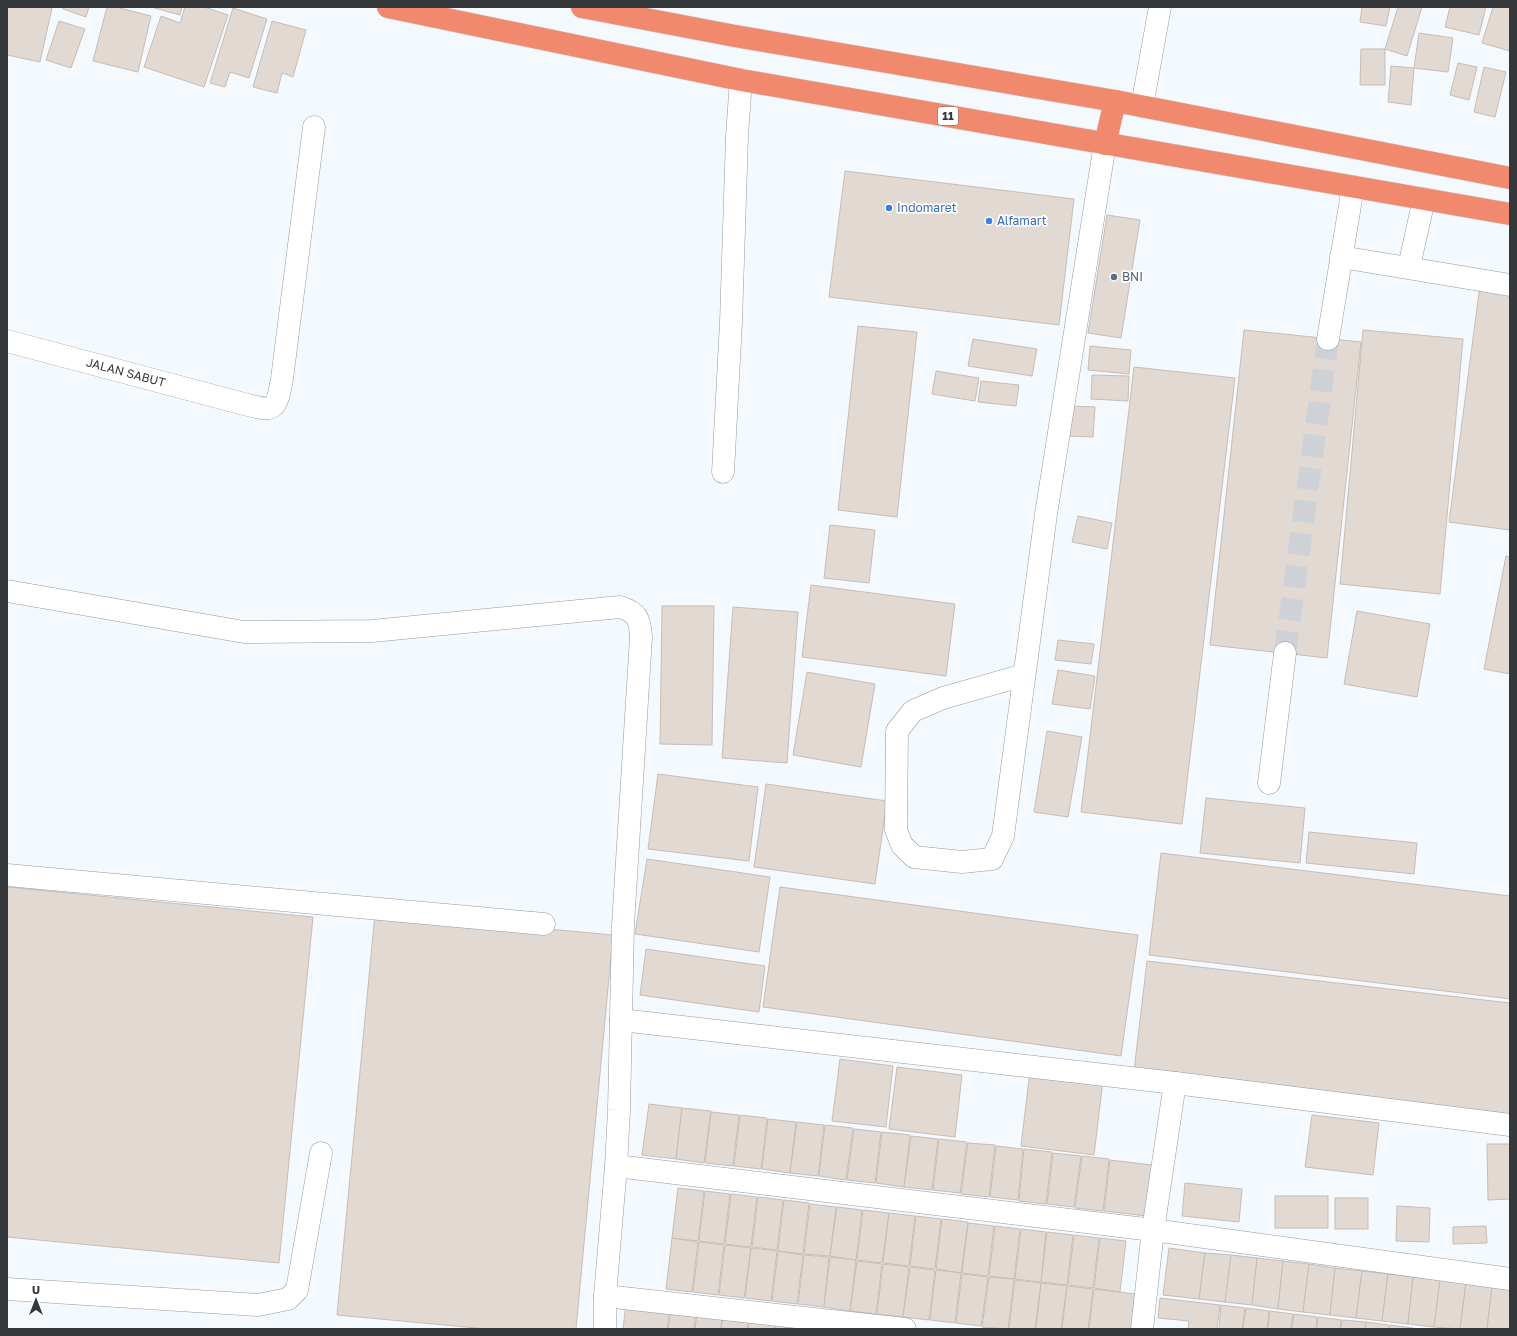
<svg xmlns="http://www.w3.org/2000/svg" width="1517" height="1336" viewBox="0 0 1517 1336" font-family="'Golos Text',sans-serif">
  <style>
    .building { fill: #e2d9d2; stroke: #c6bdb6 }
    .lines { fill: none; stroke-linecap: round; stroke-linejoin: round }
    .minor-tunnel { stroke: #ced2d7; stroke-width: 22; stroke-dasharray: 22 11; stroke-linecap: butt }
    .minor-casing { stroke: #939aa2; stroke-width: 23 }
    .highway-casing { stroke: #d3d3d4; stroke-width: 23 }
    .minor { stroke: #fff; stroke-width: 22 }
    .highway { stroke: #f1896f; stroke-width: 22 }
    .shop-dot { fill: #3f7fe0; stroke: #fff; stroke-width: 1.5 }
    .service-dot { fill: #5c6f8a; stroke: #fff; stroke-width: 1.5 }
    .labels { text-anchor: middle; stroke-width: 3.5; stroke-linejoin: round; paint-order: stroke }
    .shield { fill: #fff; stroke: #727476; stroke-width: 1 }
    .shield-label { font-size: 11px; font-weight: bold; fill: #35383b }
    .shop-label { font-size: 12px; fill: #366cbe; stroke: #fff; text-anchor: start }
    .service-label { font-size: 12px; fill: #4e5e75; stroke: #fff; text-anchor: start }
    .street-label { font-size: 12px; fill: #35383b; stroke: #fff }
  </style>
  <rect width="100%" height="100%" fill="#f4f9fe"/>
  <!-- building -->
  <g class="building">
    <polygon points="7,7 45,7 52,8 40,62 7,55"/>
    <polygon points="63,7 89,7 86,17 63,9"/>
    <polygon points="107,7 116,7 151,16 138,72 93,61"/>
    <polygon points="151,7 182,7 180,15"/>
    <polygon points="185,7 204,7 228,15 204,87 144,67 161,16 180,23"/>
    <polygon points="1362,7 1390,7 1386,26 1360,22"/>
    <polygon points="1398,7 1422,7 1407,56 1385,49"/>
    <polygon points="1450,7 1486,7 1479,35 1445,27"/>
    <polygon points="1493,7 1510,7 1510,51 1482,43"/>
    <polygon points="233,8 267,19 249,78 230,72 225,87 210,83"/>
    <polygon points="59,21 85,29 71,68 46,60"/>
    <polygon points="272,21 306,30 293,77 282,73 277,93 253,87"/>
    <polygon points="1419,33 1453,38 1448,72 1414,68"/>
    <polygon points="1361,49 1385,49 1385,85 1360,85"/>
    <polygon points="1458,63 1477,67 1469,100 1450,95"/>
    <polygon points="1391,66 1414,68 1411,105 1388,102"/>
    <polygon points="1484,67 1506,72 1495,117 1474,112"/>
    <polygon points="845,171 1074,199 1059,325 829,297"/>
    <polygon points="1107,215 1140,220 1121,338 1088,333"/>
    <polygon points="1480,285 1510,289 1510,530 1449,522"/>
    <polygon points="858,326 917,332 897,517 838,510"/>
    <polygon points="1244,330 1361,342 1327,658 1210,645"/>
    <polygon points="1363,330 1463,339 1440,594 1340,584"/>
    <polygon points="973,339 1037,349 1032,376 968,366"/>
    <polygon points="1090,346 1131,350 1129,374 1088,370"/>
    <polygon points="1134,367 1235,378 1182,824 1081,812"/>
    <polygon points="936,371 979,378 975,401 932,394"/>
    <polygon points="1092,375 1129,376 1128,401 1091,399"/>
    <polygon points="981,381 1019,385 1016,406 978,402"/>
    <polygon points="1070,406 1095,407 1093,437 1069,436"/>
    <polygon points="1078,516 1112,523 1107,549 1072,542"/>
    <polygon points="830,525 875,530 869,583 824,578"/>
    <polygon points="1506,556 1510,557 1510,674 1484,669"/>
    <polygon points="811,585 955,604 946,676 802,657"/>
    <polygon points="662,606 714,606 712,745 660,744"/>
    <polygon points="733,607 798,612 787,763 722,758"/>
    <polygon points="1357,611 1430,624 1417,697 1344,684"/>
    <polygon points="1058,640 1094,644 1091,664 1055,660"/>
    <polygon points="1058,670 1095,676 1090,709 1052,704"/>
    <polygon points="807,672 875,684 861,767 793,755"/>
    <polygon points="1047,731 1082,737 1068,817 1034,812"/>
    <polygon points="658,774 758,787 749,861 648,849"/>
    <polygon points="766,784 887,801 875,884 754,867"/>
    <polygon points="1206,798 1305,808 1300,863 1200,853"/>
    <polygon points="1309,832 1417,843 1414,874 1306,863"/>
    <polygon points="1161,853 1510,896 1510,999 1149,955"/>
    <polygon points="647,859 770,877 759,952 635,934"/>
    <polygon points="7,887 313,917 279,1263 7,1237"/>
    <polygon points="780,887 1138,935 1121,1056 763,1007"/>
    <polygon points="375,913 613,935 576,1329 487,1329 337,1315"/>
    <polygon points="646,949 765,966 759,1012 640,995"/>
    <polygon points="1147,961 1510,1003 1510,1114 1134,1071"/>
    <polygon points="840,1059 893,1066 886,1127 832,1121"/>
    <polygon points="897,1067 962,1075 955,1137 889,1129"/>
    <polygon points="1030,1071 1103,1080 1094,1155 1021,1146"/>
    <polygon points="649,1104 682,1108 676,1159 642,1155"/>
    <polygon points="682,1108 711,1111 704,1163 676,1159"/>
    <polygon points="711,1112 739,1115 733,1166 705,1163"/>
    <polygon points="740,1115 767,1118 761,1169 734,1166"/>
    <polygon points="1312,1115 1379,1123 1373,1175 1305,1167"/>
    <polygon points="768,1119 796,1122 790,1173 762,1169"/>
    <polygon points="797,1122 824,1125 818,1176 790,1173"/>
    <polygon points="825,1125 853,1128 846,1180 819,1176"/>
    <polygon points="854,1129 881,1132 875,1183 847,1180"/>
    <polygon points="882,1132 910,1135 904,1187 876,1183"/>
    <polygon points="911,1136 938,1139 932,1190 904,1187"/>
    <polygon points="939,1139 967,1142 960,1193 933,1190"/>
    <polygon points="968,1143 995,1145 989,1197 961,1194"/>
    <polygon points="1487,1144 1510,1144 1510,1199 1488,1200"/>
    <polygon points="996,1146 1023,1149 1018,1200 990,1197"/>
    <polygon points="1024,1149 1052,1152 1046,1204 1019,1201"/>
    <polygon points="1053,1153 1081,1156 1074,1207 1047,1204"/>
    <polygon points="1082,1156 1109,1159 1103,1211 1075,1208"/>
    <polygon points="1110,1160 1152,1165 1146,1216 1104,1211"/>
    <polygon points="1185,1183 1242,1189 1239,1222 1182,1216"/>
    <polygon points="678,1188 704,1191 698,1241 672,1238"/>
    <polygon points="705,1191 730,1194 724,1244 699,1241"/>
    <polygon points="731,1194 757,1197 751,1247 725,1244"/>
    <rect x="1275" y="1196" width="53" height="32"/>
    <polygon points="758,1197 783,1200 777,1250 752,1247"/>
    <rect x="1335" y="1198" width="33" height="31"/>
    <polygon points="784,1200 809,1203 803,1254 778,1251"/>
    <polygon points="810,1204 836,1207 830,1256 804,1254"/>
    <polygon points="1397,1206 1430,1208 1429,1242 1396,1241"/>
    <polygon points="837,1207 862,1210 856,1260 830,1256"/>
    <polygon points="863,1210 889,1213 882,1263 857,1260"/>
    <polygon points="889,1213 915,1216 909,1266 883,1263"/>
    <polygon points="916,1216 941,1219 935,1269 910,1266"/>
    <polygon points="942,1219 968,1222 961,1273 936,1269"/>
    <polygon points="968,1223 994,1226 988,1276 962,1273"/>
    <polygon points="995,1226 1020,1229 1014,1279 989,1276"/>
    <polygon points="1486,1226 1487,1243 1453,1244 1453,1227"/>
    <polygon points="1021,1229 1046,1232 1041,1282 1015,1279"/>
    <polygon points="1047,1232 1073,1235 1067,1285 1041,1282"/>
    <polygon points="1074,1235 1099,1238 1093,1288 1068,1285"/>
    <polygon points="672,1238 698,1242 692,1292 666,1289"/>
    <polygon points="1100,1238 1126,1241 1120,1292 1094,1288"/>
    <polygon points="699,1242 724,1245 718,1295 693,1292"/>
    <polygon points="725,1245 751,1248 744,1298 719,1295"/>
    <polygon points="751,1248 777,1251 771,1301 745,1298"/>
    <polygon points="1169,1248 1205,1253 1199,1299 1163,1295"/>
    <polygon points="778,1251 803,1255 797,1304 772,1301"/>
    <polygon points="1205,1253 1231,1255 1225,1302 1199,1299"/>
    <polygon points="804,1255 829,1257 824,1307 798,1304"/>
    <polygon points="1231,1255 1257,1258 1252,1305 1225,1302"/>
    <polygon points="830,1257 856,1260 850,1311 824,1307"/>
    <polygon points="1257,1258 1283,1261 1278,1309 1252,1305"/>
    <polygon points="857,1261 882,1264 876,1314 850,1311"/>
    <polygon points="1283,1261 1309,1264 1303,1312 1278,1309"/>
    <polygon points="883,1264 909,1267 903,1317 877,1314"/>
    <polygon points="1309,1264 1335,1268 1330,1315 1303,1312"/>
    <polygon points="910,1267 935,1270 929,1320 903,1317"/>
    <polygon points="1335,1268 1362,1271 1356,1318 1330,1315"/>
    <polygon points="936,1270 961,1273 955,1323 930,1320"/>
    <polygon points="1362,1271 1388,1274 1382,1321 1356,1318"/>
    <polygon points="962,1274 988,1277 981,1326 956,1323"/>
    <polygon points="1388,1274 1413,1277 1408,1324 1382,1321"/>
    <polygon points="989,1277 1014,1279 1008,1329 982,1327"/>
    <polygon points="1413,1277 1440,1280 1434,1327 1408,1324"/>
    <polygon points="1015,1280 1041,1283 1035,1329 1009,1329"/>
    <polygon points="1440,1280 1466,1283 1460,1329 1434,1327"/>
    <polygon points="1041,1283 1067,1286 1061,1329 1036,1329"/>
    <polygon points="1466,1283 1492,1286 1487,1329 1460,1329"/>
    <polygon points="1067,1286 1093,1289 1088,1329 1062,1329"/>
    <polygon points="1492,1286 1510,1288 1510,1329 1487,1329"/>
    <polygon points="1094,1289 1135,1294 1131,1329 1089,1329"/>
    <polygon points="1160,1298 1220,1305 1217,1329 1188,1329 1189,1321 1158,1318"/>
    <polygon points="626,1304 670,1309 667,1329 623,1329"/>
    <polygon points="1221,1305 1245,1308 1242,1329 1219,1329"/>
    <polygon points="1246,1308 1269,1311 1267,1329 1243,1329"/>
    <polygon points="671,1310 696,1313 694,1329 668,1329"/>
    <polygon points="1270,1311 1293,1314 1291,1329 1268,1329"/>
    <polygon points="697,1313 722,1316 721,1329 695,1329"/>
    <polygon points="1294,1314 1317,1317 1316,1329 1292,1329"/>
    <polygon points="723,1316 749,1319 747,1329 721,1329"/>
    <polygon points="1318,1317 1341,1320 1340,1329 1317,1329"/>
    <polygon points="749,1319 775,1322 774,1329 748,1329"/>
    <polygon points="1342,1320 1366,1322 1365,1329 1341,1329"/>
    <polygon points="776,1322 801,1325 801,1329 775,1329"/>
    <polygon points="1366,1322 1389,1325 1389,1329 1365,1329"/>
    <polygon points="1390,1325 1413,1328 1413,1329 1390,1329"/>
  </g>
  <g class="lines">
    <!-- minor-tunnel -->
    <polyline class="minor-tunnel" points="1285,653 1328,339"/>
    <!-- minor casing -->
    <g class="minor-casing">
      <g id="minor">
        <polyline points="1142,106 1160,7"/>
        <polyline points="1341,257 1510,285"/>
        <polyline points="1409,267 1424,199"/>
        <polyline points="1328,339 1353,187"/>
        <path id="s1" d="M 7,341 L 244,404 C 275,412 276,411 282,379 L 314,127"/>
        <polyline points="723,472 731,322 737,136 741,80"/>
        <path d="M 7,591 L 244,632 L 372,631 L 620,607 C 637,612 640,619 641,637 L 623,925 L 619,1110 L 616,1166 L 1153,1230 L 1510,1279"/>
        <polyline points="1024,675 943,698 913,711 897,731 896,830 902,845 914,857 962,862 992,859 1003,836 1046,514 1105,144"/>
        <polyline points="1269,783 1285,653"/>
        <polyline points="7,875 544,924"/>
        <polyline points="621,1020 1175,1083 1510,1125"/>
        <polyline points="7,1289 258,1305 288,1299 297,1290 321,1153"/>
        <polyline points="605,1296 905,1329"/>
        <polyline points="605,1329 605,1296 616,1166"/>
        <polyline points="1142,1329 1153,1230 1175,1083"/>
      </g>
    </g>
    <!-- highway casing -->
    <g class="highway-casing">
      <g id="highway">
        <polyline points="388,7 741,80 1510,214"/>
        <polyline points="582,7 735,36 1115,101 1510,178"/>
        <polyline points="1105,144 1115,101"/>
      </g>
    </g>
    <!-- minor -->
    <use href="#minor" class="minor"/>
    <!-- highway -->
    <use href="#highway" class="highway"/>
  </g>
  <!-- markers -->
  <g class="shop-dot">
    <circle cx="889" cy="208" r="4"/>
    <circle cx="989" cy="221" r="4"/>
  </g>
  <circle class="service-dot" cx="1114" cy="277" r="4"/>
  <g class="labels">
    <!-- shield labels -->
    <rect class="shield" x="938" y="107" width="20" height="18" rx="3"/>
    <g class="shield-label">
      <text x="948" y="120">11</text>
    </g>
    <!-- shop labels -->
    <g class="shop-label">
      <text x="897" y="212">Indomaret</text>
      <text x="997" y="225">Alfamart</text>
    </g>
    <!-- service labels -->
    <g class="service-label">
      <text x="1122" y="281">BNI</text>
    </g>
    <!-- street labels -->
    <g class="street-label">
      <text dy="4" stroke="none"><textPath href="#s1" startOffset="123">JALAN SABUT</textPath></text>
    </g>
  </g>
  <!-- border -->
  <rect width="1517" height="1336" fill="none" stroke="#35383b" stroke-width="16"/>
  <!-- north arrow -->
  <g transform="translate(36 1300)" stroke="#ffffff" stroke-width="3" paint-order="stroke">
  <path d="M0-3L7 15L0 10L-7 15Z" fill="#35383b"/>
  <text y="-6" font-size="11" font-weight="bold" text-anchor="middle" fill="#35383b">U</text>
  </g>
</svg>
